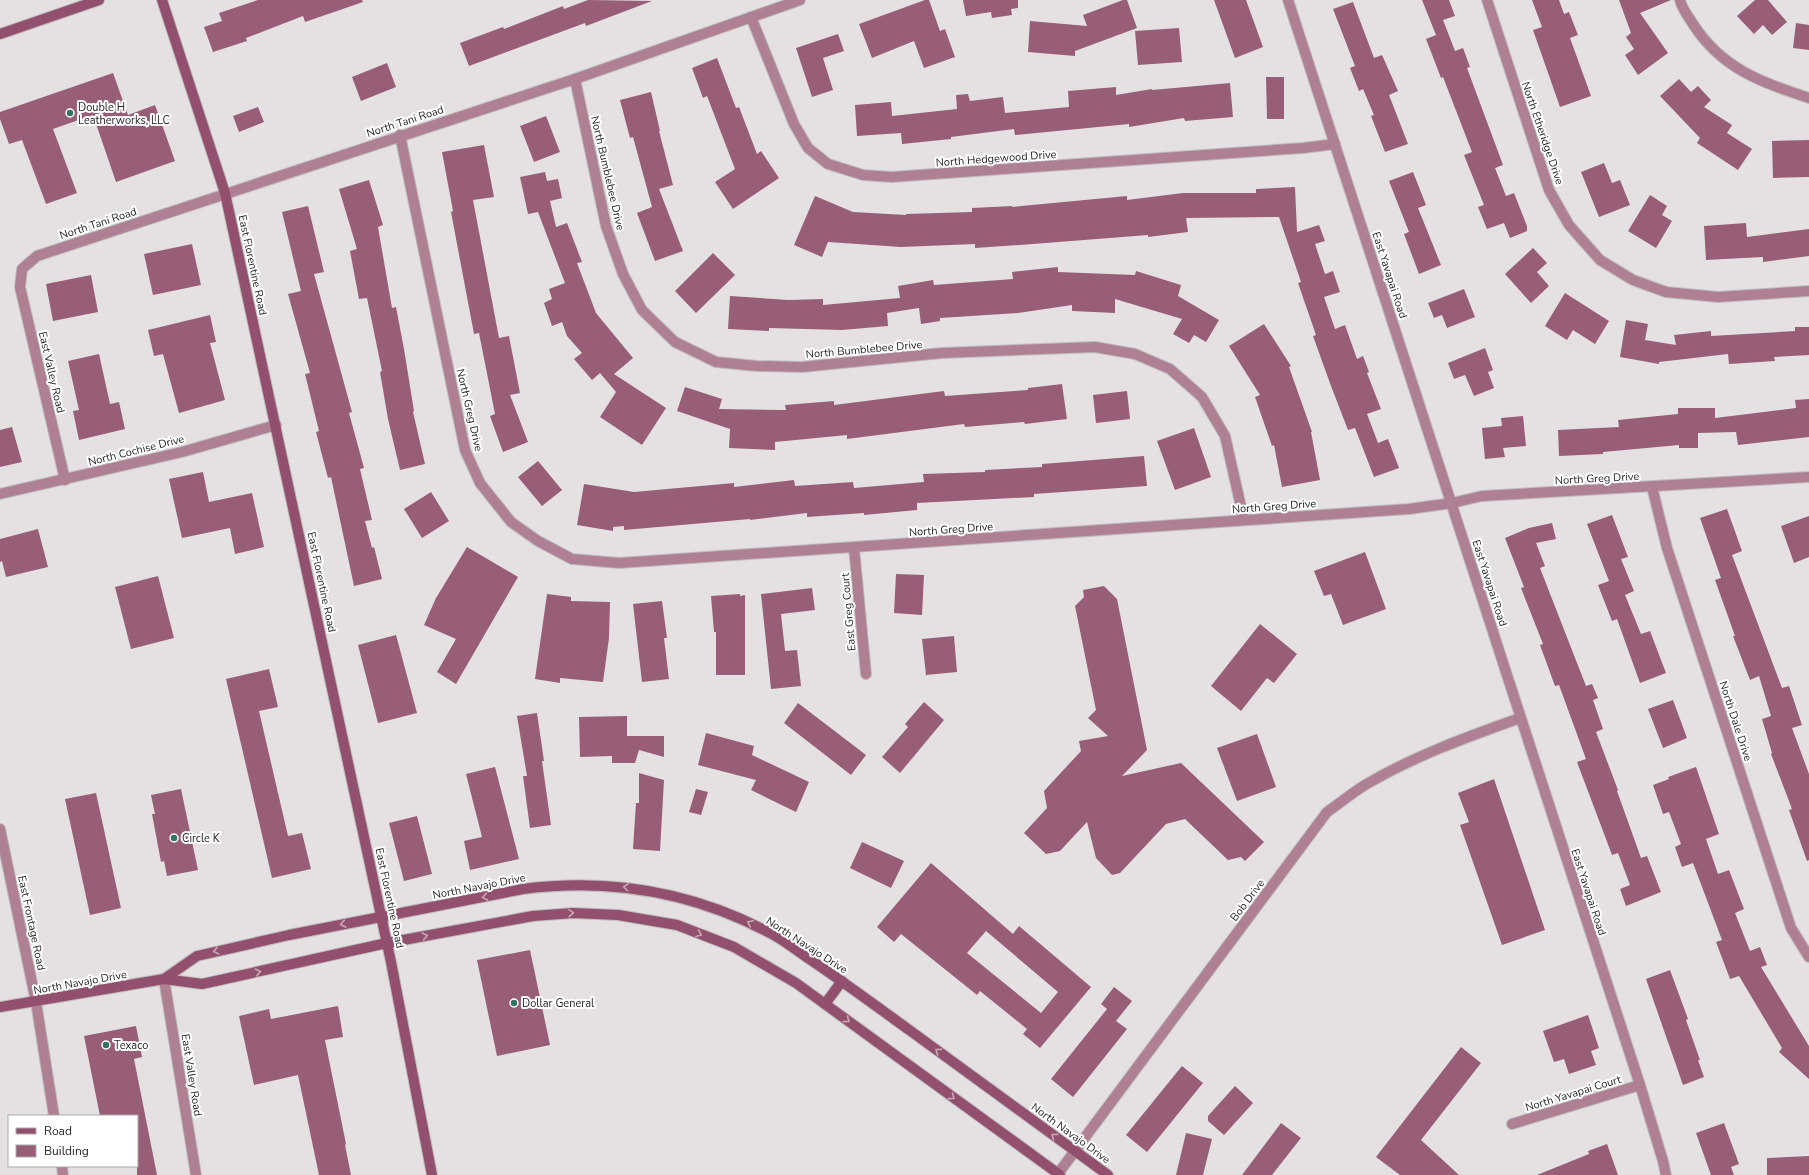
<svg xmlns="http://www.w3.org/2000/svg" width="1809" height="1175" viewBox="0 0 1809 1175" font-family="'Nunito Sans',sans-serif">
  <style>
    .building { fill: #985e77; fill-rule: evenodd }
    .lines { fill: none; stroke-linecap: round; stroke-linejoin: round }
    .street-casing { stroke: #bfbcbd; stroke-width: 12 }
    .secondary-casing { stroke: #bfbcbd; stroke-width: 12 }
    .street { stroke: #af8093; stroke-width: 10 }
    .secondary { stroke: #92506e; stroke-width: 10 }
    .oneway { stroke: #c8a8b6 }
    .poi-dot { fill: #347462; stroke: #fff; stroke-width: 1.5 }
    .labels { text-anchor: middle; stroke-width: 4; stroke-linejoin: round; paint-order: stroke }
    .poi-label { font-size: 11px; fill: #282727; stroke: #fff; text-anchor: start }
    .street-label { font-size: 11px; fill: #282727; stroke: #fff }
  </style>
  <rect width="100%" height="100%" fill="#e5e1e2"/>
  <!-- building -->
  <g class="building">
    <polygon points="258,0 362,0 363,2 305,22 303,16 246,38 247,41 213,52 204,27 222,21 219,13"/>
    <polygon points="588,0 652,1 586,26 585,23 469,66 460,43 503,27 504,29 563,6 564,9"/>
    <polygon points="925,0 929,0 940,31 945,29 955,57 924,68 914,41 872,58 859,24"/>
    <polygon points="963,0 1018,0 1018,8 1011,9 1012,15 992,18 991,12 966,16"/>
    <polygon points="1123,0 1127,0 1137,28 1075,51 1075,56 1028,52 1030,21 1087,26 1083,15"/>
    <polygon points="1214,0 1246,0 1263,47 1235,58"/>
    <polygon points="1422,0 1449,0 1455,16 1443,20 1455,51 1463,48 1470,67 1467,68 1503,165 1495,168 1506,196 1514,193 1527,226 1527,231 1510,238 1504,223 1487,229 1478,207 1484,205 1464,155 1472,152 1443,77 1441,78 1426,39 1436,35"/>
    <polygon points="1532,0 1559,0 1564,14 1569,12 1578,35 1570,38 1591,96 1560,107 1533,30 1542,27"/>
    <polygon points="1619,0 1671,0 1640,13 1668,53 1638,75 1625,55 1634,49 1626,37 1631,33"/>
    <polygon points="1755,0 1768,0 1787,22 1772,35 1763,25 1754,34 1737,16"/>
    <polygon points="1353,2 1374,58 1382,55 1398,91 1389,95 1408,144 1385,152 1371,116 1374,115 1363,89 1359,91 1350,68 1355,66 1333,9"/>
    <polygon points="1796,23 1809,25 1809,50 1793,48"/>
    <polygon points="1179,28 1182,62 1138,65 1135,31"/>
    <polygon points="838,34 844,51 823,58 833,90 812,97 796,48"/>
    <polygon points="717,58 736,108 739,107 757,154 761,151 779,178 733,209 715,182 735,169 707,96 703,98 692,68"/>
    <polygon points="387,63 396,87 361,101 352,77"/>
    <polygon points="113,73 128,115 155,105 175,161 116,182 93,115 53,129 77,193 46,204 22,140 9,144 0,119 0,112"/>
    <polygon points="1266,77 1284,77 1284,119 1267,119"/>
    <polygon points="1679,79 1691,92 1698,86 1711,100 1704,107 1732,125 1727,133 1752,149 1738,170 1697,143 1700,138 1660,96"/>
    <polygon points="1230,83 1233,117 1185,121 1184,118 1129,127 1129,124 1015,135 1014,129 951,137 951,139 902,144 901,133 857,136 855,105 891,102 892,116 957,109 956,95 968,94 970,101 1003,97 1005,113 1069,107 1068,91 1116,87 1116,95 1152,89 1152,90"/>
    <polygon points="651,92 660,131 659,131 673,185 659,189 683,251 655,261 637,213 652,207 633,137 630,138 620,100"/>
    <polygon points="258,107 264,122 239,132 233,116"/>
    <polygon points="546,116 560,152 534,162 520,126"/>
    <polygon points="1809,140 1809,177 1773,178 1772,141"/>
    <polygon points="484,145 494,197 473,200 499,338 509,336 520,393 510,395 528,442 503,452 490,416 495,414 479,333 474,334 451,212 453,211 442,152"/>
    <polygon points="1604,163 1612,183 1620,180 1630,205 1599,217 1581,172"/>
    <polygon points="545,172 547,181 558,179 562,198 550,201 556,227 567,223 582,262 577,263 596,313 633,358 614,374 666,408 642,445 600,417 616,392 600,373 592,380 574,359 582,353 567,336 562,322 552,326 544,303 552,299 549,289 565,283 538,212 528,214 520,177"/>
    <polygon points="1413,172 1426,205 1418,208 1441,265 1419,274 1404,234 1409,232 1389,181"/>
    <polygon points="369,180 383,225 378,227 392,308 396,307 404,349 414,411 413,412 425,464 400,470 388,419 380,372 382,371 367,298 359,299 350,251 357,249 339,189"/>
    <polygon points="1295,187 1297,232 1319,225 1325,241 1315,244 1325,274 1333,271 1340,292 1324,297 1335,329 1345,325 1357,359 1363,356 1369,372 1367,373 1381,409 1367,414 1378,443 1388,439 1399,468 1374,477 1355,428 1348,430 1331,386 1313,336 1316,335 1298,283 1301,282 1279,217 1186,218 1188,232 1148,237 1148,235 1033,244 975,248 975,244 901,247 828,242 822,257 794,245 815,196 853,212 906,215 906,214 972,212 972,208 1012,206 1012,207 1127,196 1127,200 1183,193 1256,193 1256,189"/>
    <polygon points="1650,195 1667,206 1662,215 1672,221 1656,248 1628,231"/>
    <polygon points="308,206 324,272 314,274 352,412 349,413 364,468 360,469 372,520 365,521 372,548 374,547 382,579 354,586 331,477 328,478 316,432 319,431 305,374 310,373 288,294 301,291 282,212"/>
    <polygon points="1746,223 1747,237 1809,229 1809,256 1763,262 1763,257 1706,260 1704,226"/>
    <polygon points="192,244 201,285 153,295 144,254"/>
    <polygon points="1533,248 1547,263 1537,272 1549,286 1531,303 1505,274"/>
    <polygon points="713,253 735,275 696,313 675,291"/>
    <polygon points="1058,267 1058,272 1135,275 1136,271 1181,285 1178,296 1219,320 1206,342 1194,335 1189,343 1173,334 1182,319 1115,299 1115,313 1072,311 1072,305 1018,313 940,318 940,321 921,324 919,308 887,313 888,326 842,330 769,328 769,331 728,329 730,296 788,300 823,299 823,305 900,298 898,286 933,280 934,285 1013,279 1012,272"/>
    <polygon points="91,275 98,312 53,321 46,284"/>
    <polygon points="1464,289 1475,317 1447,328 1442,315 1434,318 1428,303"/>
    <polygon points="1565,293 1609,321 1595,344 1573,330 1567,340 1545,326"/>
    <polygon points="210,315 216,342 210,343 225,400 179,413 163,354 154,356 148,330"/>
    <polygon points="1626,320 1648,324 1645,340 1676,345 1674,335 1711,331 1711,336 1795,331 1795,327 1809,327 1809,355 1774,357 1775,361 1729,364 1728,354 1659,362 1659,364 1620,357"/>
    <polygon points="1264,324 1291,366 1289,367 1312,432 1311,432 1320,480 1282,487 1274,445 1272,446 1255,397 1260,395 1229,346"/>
    <polygon points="1485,348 1493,370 1488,372 1494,388 1474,396 1465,375 1454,379 1448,363"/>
    <polygon points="99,354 110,404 119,402 125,429 79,440 73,411 79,410 68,361"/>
    <polygon points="1062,384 1067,419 1025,424 1024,422 965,427 964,424 847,439 847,435 775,442 775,450 729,448 730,429 677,411 685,387 722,399 719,409 786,410 785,405 834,401 834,405 944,391 945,396 1028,390 1028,388"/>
    <polygon points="1127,391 1130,419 1096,423 1093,395"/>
    <polygon points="1809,399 1809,437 1738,445 1736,432 1698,433 1698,448 1679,448 1679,445 1603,452 1603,454 1559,456 1558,430 1619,427 1618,420 1678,414 1678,408 1715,408 1715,418 1796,408 1795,400"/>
    <polygon points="1523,416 1526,446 1503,448 1505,457 1485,459 1482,428 1502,426 1501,418"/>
    <polygon points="12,427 22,462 0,467 0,430"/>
    <polygon points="1194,428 1211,477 1175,490 1157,441"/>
    <polygon points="1144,456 1147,486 1034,494 1034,497 917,503 917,510 864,515 864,513 807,517 807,513 750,520 750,519 624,530 624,526 613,527 613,531 577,525 584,484 634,492 734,483 734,487 794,480 795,486 853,482 854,488 924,482 923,474 985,472 985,470 1042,467 1042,464"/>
    <polygon points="538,461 562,490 542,506 518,477"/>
    <polygon points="203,472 209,502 252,493 264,547 235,554 230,528 182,538 169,479"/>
    <polygon points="431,492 449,521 422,538 404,509"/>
    <polygon points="1727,509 1742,551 1732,555 1782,688 1789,686 1802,725 1792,728 1809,774 1809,860 1807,861 1789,810 1792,809 1771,754 1772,753 1762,719 1771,716 1759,676 1750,680 1733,636 1735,636 1715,580 1721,578 1700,518"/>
    <polygon points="1612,515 1628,557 1621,559 1634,591 1625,595 1641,634 1650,631 1666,673 1640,683 1617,619 1612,621 1598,585 1609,581 1587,524"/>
    <polygon points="1809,516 1809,557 1794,563 1781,526"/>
    <polygon points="1552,523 1556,539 1536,543 1545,566 1540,568 1586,686 1592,684 1598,698 1593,700 1603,729 1596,732 1618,790 1617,791 1641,858 1647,856 1661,892 1626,906 1620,889 1630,885 1618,853 1612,855 1577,762 1586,759 1559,685 1555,686 1540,645 1543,644 1521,588 1524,587 1505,538 1529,528"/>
    <polygon points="38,529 48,567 6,577 2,561 0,562 0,539"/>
    <polygon points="467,547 518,577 456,684 437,672 456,639 424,625 436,598"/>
    <polygon points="1365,552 1386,609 1343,625 1331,594 1324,596 1314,571"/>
    <polygon points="896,574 924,575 922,615 894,613"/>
    <polygon points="158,576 174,638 131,649 115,587"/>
    <polygon points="1104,586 1117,599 1147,750 1122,776 1181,763 1264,842 1245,861 1241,857 1228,860 1185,819 1166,824 1120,873 1112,875 1096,858 1087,822 1060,851 1046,854 1024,833 1047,808 1044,791 1081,751 1079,741 1108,736 1088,718 1096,710 1075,606 1084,597 1083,590"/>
    <polygon points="812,588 815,610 781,614 785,651 797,650 801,686 771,689 761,594"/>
    <polygon points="547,594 571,597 571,601 610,602 609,638 603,682 560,678 560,683 535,679"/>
    <polygon points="740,594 740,596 745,595 745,675 716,675 716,632 714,632 711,596"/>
    <polygon points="662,601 667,638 664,638 669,679 642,682 633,604"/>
    <polygon points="1260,624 1297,654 1274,683 1267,678 1241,711 1211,686"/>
    <polygon points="396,635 417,713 378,723 358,645"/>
    <polygon points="954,636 957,672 926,675 922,639"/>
    <polygon points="269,669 278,707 259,711 288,836 302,833 311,869 272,878 226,679"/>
    <polygon points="1673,700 1687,738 1663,748 1648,709"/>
    <polygon points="924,702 944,720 900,773 882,757 908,727 905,724"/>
    <polygon points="798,703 866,755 851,775 784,723"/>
    <polygon points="537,713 544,761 542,761 551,825 530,828 523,776 527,776 517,716"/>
    <polygon points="627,716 627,736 664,736 664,757 639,750 635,763 612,763 612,756 580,757 579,717"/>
    <polygon points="706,733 754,746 752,755 809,782 796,812 751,790 756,780 698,765"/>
    <polygon points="1257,734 1276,787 1237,801 1217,748"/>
    <polygon points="495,767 519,859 470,870 464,841 482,837 466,774"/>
    <polygon points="1696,767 1719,834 1706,839 1718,874 1729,870 1744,909 1735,913 1750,951 1760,947 1767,965 1761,967 1809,1046 1809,1079 1779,1052 1782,1048 1739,976 1730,979 1716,942 1722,940 1693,863 1682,867 1675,847 1681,844 1669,812 1663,814 1653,785 1669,779 1668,777"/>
    <polygon points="639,773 664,780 660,851 633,849 636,803 639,803"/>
    <polygon points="1494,779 1545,930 1502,945 1460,825 1469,822 1458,793"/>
    <polygon points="181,789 198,870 167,876 164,861 161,862 152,814 155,814 151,795"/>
    <polygon points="696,789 708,792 701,815 689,812"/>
    <polygon points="96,793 121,908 90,915 65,799"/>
    <polygon points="417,816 432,874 404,881 389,823"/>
    <polygon points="862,842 904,861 891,888 850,868"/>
    <path d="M 931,863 L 1013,934 L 1019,926 L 1091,987 L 1040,1048 L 1023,1034 L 1027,1029 L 980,991 L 977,995 L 901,934 L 894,942 L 877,927 ZM 986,931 L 1058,992 L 1041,1013 L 967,953 Z"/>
    <polygon points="530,950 550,1045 497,1056 477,960"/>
    <polygon points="1670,970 1688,1019 1686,1020 1700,1060 1698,1060 1704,1077 1683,1085 1646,979"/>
    <polygon points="1114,987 1132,1001 1116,1021 1127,1029 1073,1097 1051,1079 1107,1009 1101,1004"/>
    <polygon points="338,1006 343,1037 325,1040 346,1144 345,1145 351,1175 319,1175 298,1075 254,1085 239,1016 269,1009 271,1019"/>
    <polygon points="1588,1015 1599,1048 1591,1051 1596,1065 1569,1074 1564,1059 1554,1062 1543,1031"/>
    <polygon points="136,1026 142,1057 134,1059 157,1175 137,1175 137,1116 100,1116 84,1036"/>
    <polygon points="1461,1047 1481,1063 1421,1140 1459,1175 1400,1175 1376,1157"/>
    <polygon points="1182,1066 1203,1083 1147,1152 1126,1135"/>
    <polygon points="1235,1086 1253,1103 1224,1135 1208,1121 1208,1116"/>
    <polygon points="1281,1123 1301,1138 1272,1175 1242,1175"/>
    <polygon points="1724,1123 1739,1164 1731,1167 1734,1175 1711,1175 1696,1133"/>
    <polygon points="1186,1133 1212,1139 1203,1175 1176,1175"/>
    <polygon points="1607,1144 1618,1175 1537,1175 1589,1154 1588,1151"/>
    <polygon points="1809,1156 1809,1175 1767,1175 1767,1158"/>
  </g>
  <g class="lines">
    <!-- street casing -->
    <g class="street-casing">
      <g id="street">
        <polyline points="1288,0 1640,1085 1663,1161 1666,1175"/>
        <polyline points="1487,0 1549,190 1569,225 1600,260 1633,280 1666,292 1718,297 1809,291"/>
        <path d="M 1680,0 C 1682,9 1688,16 1693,24 C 1722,69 1761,82 1809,98"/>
        <polyline points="751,17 794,124 808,148 828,164 863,175 892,177 1303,148 1335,144"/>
        <polyline points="575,79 606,226 623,274 642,310 675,342 716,362 757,366 802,367 942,353 1095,347 1135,354 1170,369 1202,397 1225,436 1244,520"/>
        <polyline points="400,135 465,450 480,483 511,522 538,541 572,559 619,563 1409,509 1452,503 1482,496 1809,477"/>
        <polyline points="65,480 20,287 22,269 37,256 575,79 800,0"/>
        <polyline points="1652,487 1667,548 1791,928 1809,957"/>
        <polyline points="0,494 182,452 276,425"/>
        <polyline points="854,548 866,674"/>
        <polyline points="0,829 36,1002 54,1116"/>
        <polyline points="164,979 196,1175"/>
        <polyline points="1512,1124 1640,1085"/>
        <polyline points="62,1166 63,1175"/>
        <path d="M 1057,1175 L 1327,812 C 1340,803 1352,793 1365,785 C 1414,756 1467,737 1520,718"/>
      </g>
    </g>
    <!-- secondary casing -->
    <g class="secondary-casing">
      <g id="secondary">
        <polyline points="162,0 225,193 391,962 432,1175"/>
        <polyline points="0,34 99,0"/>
        <path d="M 164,979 L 197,956 L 289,935 L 523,889 C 610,878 690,891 768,932 C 781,938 793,948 805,956 C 841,980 876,1006 912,1032 C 977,1080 1043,1127 1108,1175"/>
        <polyline points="825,1004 842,981"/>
        <polyline points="0,1007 164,979 202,984 387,943 533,916 573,913 618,915 677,925 734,947 796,983 1060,1175"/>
      </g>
    </g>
    <!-- street -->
    <use href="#street" class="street"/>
    <!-- secondary -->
    <use href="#secondary" class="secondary"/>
  </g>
  <!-- one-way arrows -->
  <defs><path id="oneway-chevron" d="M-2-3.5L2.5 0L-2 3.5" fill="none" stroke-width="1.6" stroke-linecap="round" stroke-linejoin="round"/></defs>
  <g class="oneway">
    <use href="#oneway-chevron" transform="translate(626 887) rotate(-173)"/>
    <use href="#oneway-chevron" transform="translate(485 897) rotate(169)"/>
    <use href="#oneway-chevron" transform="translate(571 913) rotate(-1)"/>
    <use href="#oneway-chevron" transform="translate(750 923) rotate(-154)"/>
    <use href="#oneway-chevron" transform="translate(343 924) rotate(169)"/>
    <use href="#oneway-chevron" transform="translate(699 934) rotate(21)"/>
    <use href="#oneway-chevron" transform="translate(425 936) rotate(-11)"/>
    <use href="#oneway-chevron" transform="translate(216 951) rotate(167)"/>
    <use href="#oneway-chevron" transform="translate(258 972) rotate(-13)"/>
    <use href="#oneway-chevron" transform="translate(847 1020) rotate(36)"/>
    <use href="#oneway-chevron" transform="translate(938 1051) rotate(-144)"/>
    <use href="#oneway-chevron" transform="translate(952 1097) rotate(36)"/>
    <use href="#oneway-chevron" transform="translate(1054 1136) rotate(-144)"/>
  </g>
  <!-- markers -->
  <g class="poi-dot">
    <circle cx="70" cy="113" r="4"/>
    <circle cx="174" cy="838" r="4"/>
    <circle cx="514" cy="1003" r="4"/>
    <circle cx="106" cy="1045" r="4"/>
  </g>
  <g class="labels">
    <!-- poi labels -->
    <g class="poi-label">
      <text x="78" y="111">Double H<tspan x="78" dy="13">Leatherworks, LLC</tspan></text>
      <text x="182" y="842">Circle K</text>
      <text x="522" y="1007">Dollar General</text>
      <text x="114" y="1049">Texaco</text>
    </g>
    <!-- street labels -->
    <g class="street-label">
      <text transform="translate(405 121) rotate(-18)" y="4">North Tani Road</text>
      <text transform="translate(1543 133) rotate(71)" y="4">North Etheridge Drive</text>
      <text transform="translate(996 158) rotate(-4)" y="4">North Hedgewood Drive</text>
      <text transform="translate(608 173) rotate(77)" y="4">North Bumblebee Drive</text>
      <text transform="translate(98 223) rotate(-18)" y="4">North Tani Road</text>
      <text transform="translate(253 265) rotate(78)" y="4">East Florentine Road</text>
      <text transform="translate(1390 275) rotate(72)" y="4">East Yavapai Road</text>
      <text transform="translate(864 349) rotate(-5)" y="4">North Bumblebee Drive</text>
      <text transform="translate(52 372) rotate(77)" y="4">East Valley Road</text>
      <text transform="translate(470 410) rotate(77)" y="4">North Greg Drive</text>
      <text transform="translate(136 450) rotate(-14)" y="4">North Cochise Drive</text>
      <text transform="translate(1597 478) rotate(-3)" y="4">North Greg Drive</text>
      <text transform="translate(1274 506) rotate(-4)" y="4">North Greg Drive</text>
      <text transform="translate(951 529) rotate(-4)" y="4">North Greg Drive</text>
      <text transform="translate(322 582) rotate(78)" y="4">East Florentine Road</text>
      <text transform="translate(1490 583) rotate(72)" y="4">East Yavapai Road</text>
      <text transform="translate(848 612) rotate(-95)" y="4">East Greg Court</text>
      <text transform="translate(1736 721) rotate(72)" y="4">North Dale Drive</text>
      <text transform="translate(479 886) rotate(-11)" y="4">North Navajo Drive</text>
      <text transform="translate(1589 892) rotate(72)" y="4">East Yavapai Road</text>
      <text transform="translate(390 898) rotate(78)" y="4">East Florentine Road</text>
      <text transform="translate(1247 900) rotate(-53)" y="4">Bob Drive</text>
      <text transform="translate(32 923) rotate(78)" y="4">East Frontage Road</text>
      <text transform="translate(807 945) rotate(33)" y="4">North Navajo Drive</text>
      <text transform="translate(80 982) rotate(-10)" y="4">North Navajo Drive</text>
      <text transform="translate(192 1075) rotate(81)" y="4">East Valley Road</text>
      <text transform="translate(1573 1093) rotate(-17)" y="4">North Yavapai Court</text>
      <text transform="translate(1071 1133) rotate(36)" y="4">North Navajo Drive</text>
    </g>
  </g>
  <!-- legend -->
  <rect x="8" y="1115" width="130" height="52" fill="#ffffff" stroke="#a9a9a9"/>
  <rect x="16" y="1128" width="20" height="6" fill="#92506e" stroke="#a9a9a9"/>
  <text x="44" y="1135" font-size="12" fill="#282727">Road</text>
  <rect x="16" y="1145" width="20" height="12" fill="#985e77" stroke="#a9a9a9"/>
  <text x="44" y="1155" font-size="12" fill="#282727">Building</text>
</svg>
